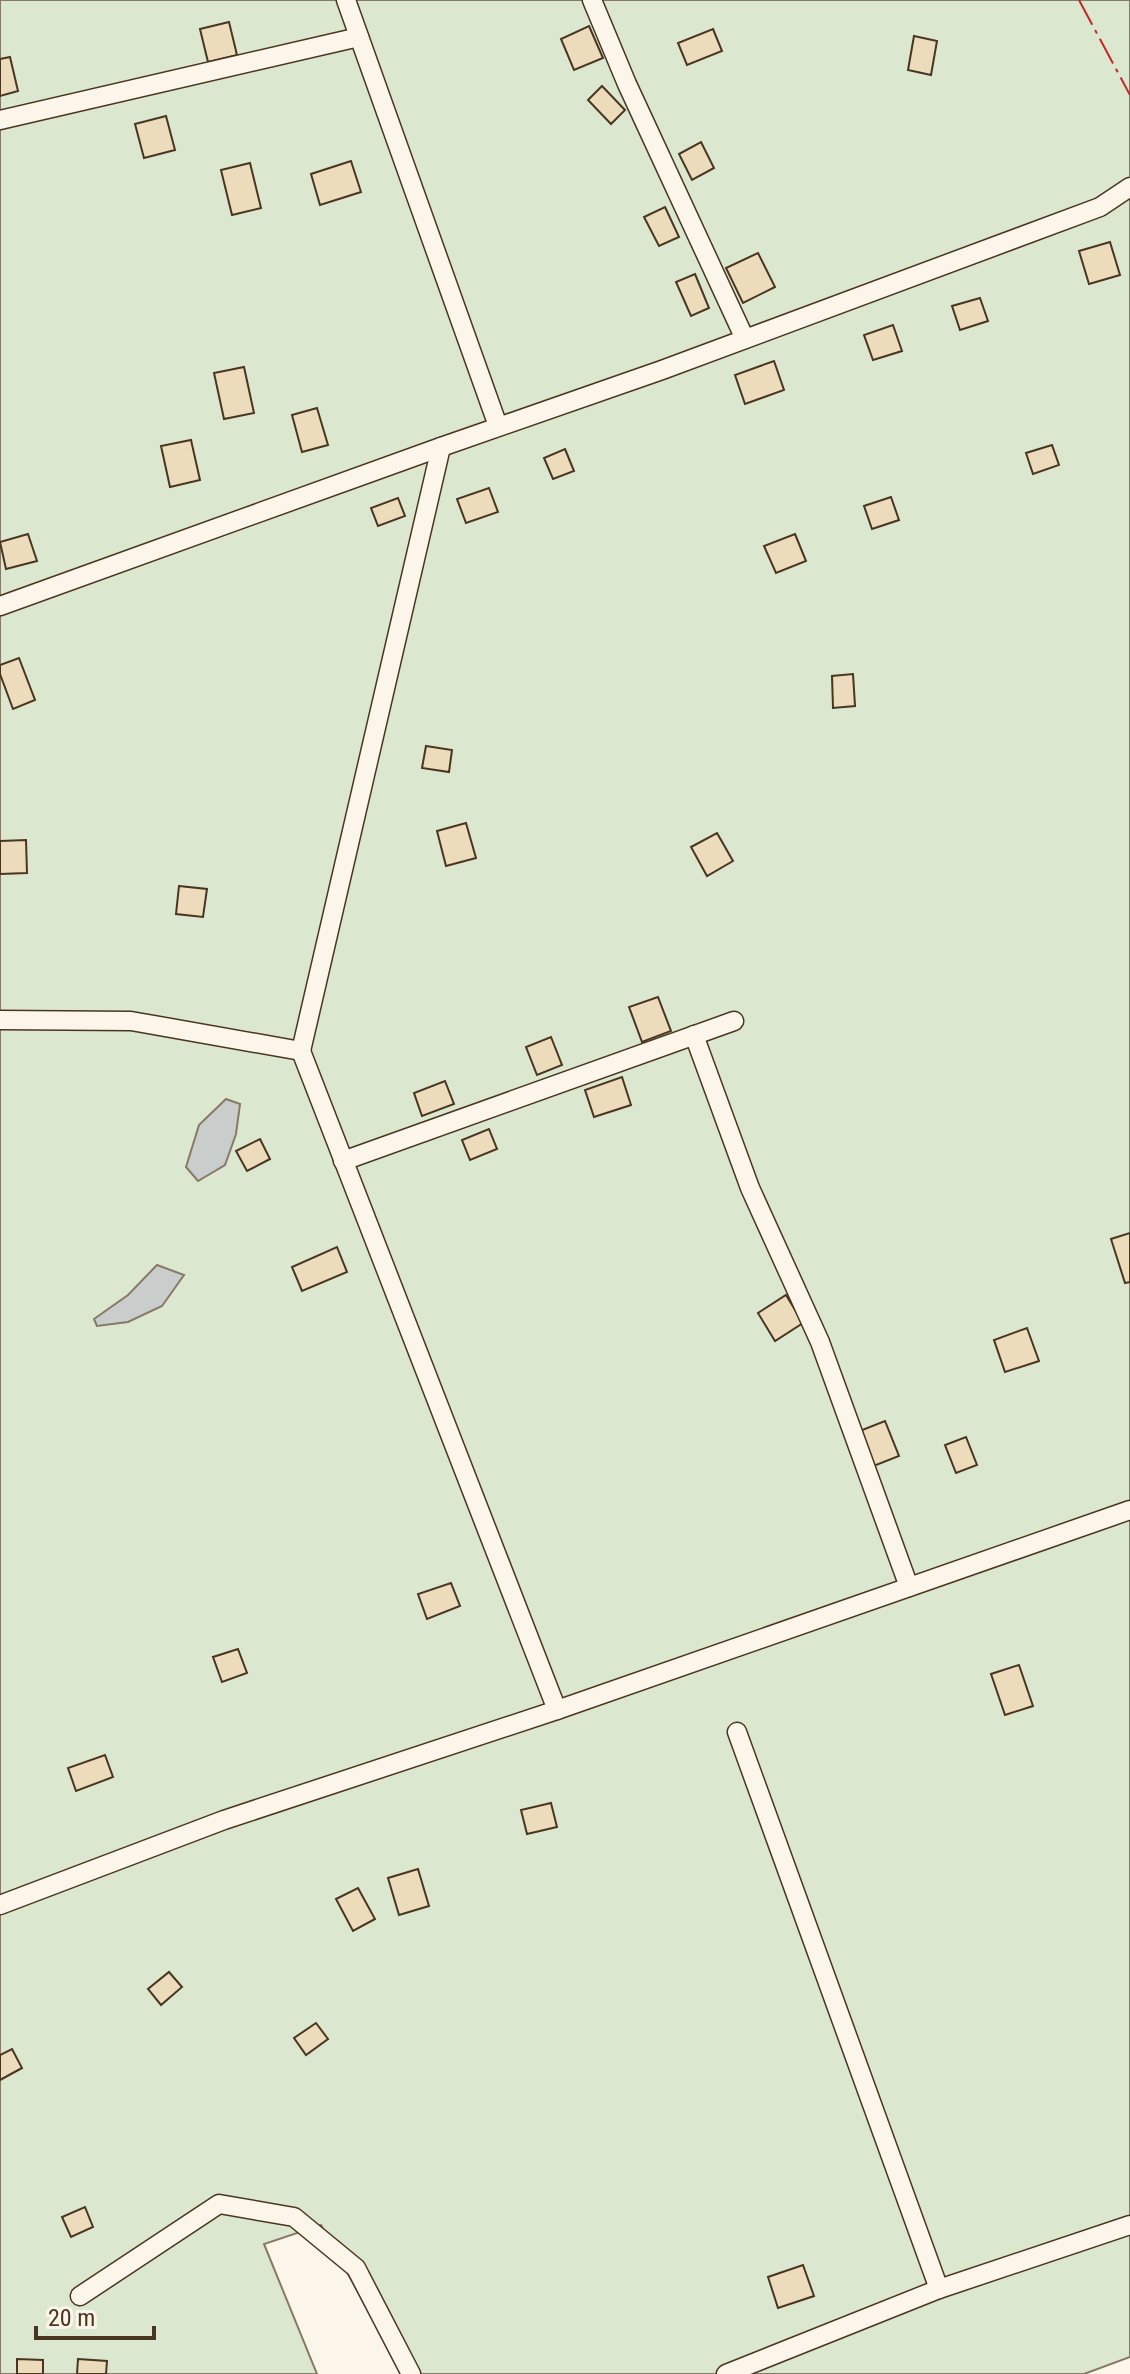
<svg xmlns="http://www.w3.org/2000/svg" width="1130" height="2374" viewBox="0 0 1130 2374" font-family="'Roboto Condensed',sans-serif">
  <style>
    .green { fill: #dce7d0; stroke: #887966; stroke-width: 2 }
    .water { fill: #c9cecd; stroke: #887966; stroke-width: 2 }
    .building { fill: #ecdcbc; stroke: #4a3520; stroke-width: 2 }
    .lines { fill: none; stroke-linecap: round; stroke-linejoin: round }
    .service-casing { stroke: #4a3520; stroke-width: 21 }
    .service { stroke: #fbf6e9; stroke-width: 18 }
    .power { stroke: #c62828; stroke-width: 2; stroke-dasharray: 28 6 4 6; stroke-linecap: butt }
  </style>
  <rect width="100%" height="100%" fill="#fbf6e9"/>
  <!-- green -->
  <polygon class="green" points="0,0 1130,0 1130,2357 1084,2374 403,2374 321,2225 264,2244 317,2374 0,2374"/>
  <!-- water -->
  <g class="water">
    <polygon points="226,1099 240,1104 236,1134 225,1165 198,1181 186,1167 199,1125"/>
    <polygon points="157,1265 184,1275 162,1306 128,1322 97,1326 94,1319 128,1295"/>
  </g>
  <!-- building -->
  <g class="building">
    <polygon points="229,22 237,55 208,62 200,29"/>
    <polygon points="589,26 603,58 574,70 561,39"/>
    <polygon points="713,29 722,51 687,65 678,43"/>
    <polygon points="914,36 937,41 931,75 908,70"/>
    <polygon points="10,57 18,91 0,96 0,59"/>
    <polygon points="602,86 625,110 611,124 588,100"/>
    <polygon points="166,116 175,150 144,158 135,124"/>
    <polygon points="701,142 714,168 692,180 679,154"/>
    <polygon points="351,161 361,192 320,205 311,174"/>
    <polygon points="250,163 261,208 232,215 221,170"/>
    <polygon points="665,207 679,237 659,246 644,217"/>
    <polygon points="1110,242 1120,275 1089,284 1079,251"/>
    <polygon points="758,253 775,287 743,303 726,268"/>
    <polygon points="695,274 709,308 691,316 676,282"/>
    <polygon points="980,298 988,321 960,330 952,306"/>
    <polygon points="893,325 902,351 873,360 864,335"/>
    <polygon points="774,361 784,390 745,404 735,375"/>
    <polygon points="244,367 254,413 224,419 214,373"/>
    <polygon points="317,408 328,445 302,452 292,415"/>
    <polygon points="191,440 200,480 170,487 161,446"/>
    <polygon points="1052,445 1059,465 1033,474 1026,453"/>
    <polygon points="565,449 574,471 553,479 544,458"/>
    <polygon points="489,488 498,512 466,523 457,499"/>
    <polygon points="891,497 899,520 872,529 864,506"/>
    <polygon points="398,498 405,516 378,526 371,508"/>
    <polygon points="28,534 37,561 6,569 0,542"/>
    <polygon points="795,534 806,561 776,573 764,546"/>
    <polygon points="19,658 35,700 13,709 0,674 0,665"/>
    <polygon points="853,674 855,706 833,708 832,676"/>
    <polygon points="426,746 452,750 449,772 422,768"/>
    <polygon points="466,823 476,858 446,866 437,831"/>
    <polygon points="717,833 733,861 707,876 691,847"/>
    <polygon points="26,840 27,873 0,874 0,841"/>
    <polygon points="179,886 207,889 203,917 176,914"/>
    <polygon points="658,997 671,1031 642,1042 629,1007"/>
    <polygon points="551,1037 562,1065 537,1075 526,1047"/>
    <polygon points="622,1077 631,1105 594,1117 585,1090"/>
    <polygon points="445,1081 454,1104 422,1116 414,1093"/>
    <polygon points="489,1129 497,1149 470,1160 462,1140"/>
    <polygon points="260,1139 270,1159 247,1171 236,1151"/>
    <polygon points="1130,1233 1130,1282 1125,1283 1111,1239"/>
    <polygon points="337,1247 347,1272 302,1291 292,1267"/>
    <polygon points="786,1295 803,1323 775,1341 758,1313"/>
    <polygon points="1027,1328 1039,1361 1005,1372 994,1340"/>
    <polygon points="885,1421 899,1456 871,1467 857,1432"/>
    <polygon points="966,1437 977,1465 956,1473 945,1445"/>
    <polygon points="451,1583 460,1606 427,1619 418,1594"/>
    <polygon points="238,1649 247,1673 222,1682 213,1657"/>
    <polygon points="1019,1665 1033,1706 1005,1715 991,1674"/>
    <polygon points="105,1755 113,1777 76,1791 68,1768"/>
    <polygon points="551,1803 557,1827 527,1834 521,1810"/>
    <polygon points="418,1869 429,1906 399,1915 388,1878"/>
    <polygon points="358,1888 375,1919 353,1931 336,1899"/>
    <polygon points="169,1972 182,1987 161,2005 148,1989"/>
    <polygon points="316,2023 328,2039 306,2055 294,2038"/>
    <polygon points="12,2049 22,2068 0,2080 0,2055"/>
    <polygon points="85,2207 93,2227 71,2237 62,2217"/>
    <polygon points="803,2265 814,2296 778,2308 768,2277"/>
    <polygon points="17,2359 43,2360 43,2374 17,2374"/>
    <polygon points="78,2359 107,2361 106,2374 77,2374"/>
  </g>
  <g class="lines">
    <!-- service casing -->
    <g class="service-casing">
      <g id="service">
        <polyline points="346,0 498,426"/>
        <polyline points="592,0 627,84 745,339"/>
        <polyline points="0,120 359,37"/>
        <polyline points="0,606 441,447 662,370 1100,207 1130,187"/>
        <polyline points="0,1020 131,1021 301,1051 441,447"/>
        <polyline points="694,1035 750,1188 820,1342 909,1587"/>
        <polyline points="301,1051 557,1710"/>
        <polyline points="343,1161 734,1021"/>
        <polyline points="737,1732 939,2289"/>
        <polyline points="0,1905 224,1820 557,1710 1130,1510"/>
        <polyline points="80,2296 219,2204 294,2217 356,2268 411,2374"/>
        <polyline points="726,2374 939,2289 1130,2225"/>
      </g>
    </g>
    <!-- service -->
    <use href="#service" class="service"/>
    <!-- power -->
    <polyline class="power" points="1079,0 1130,95"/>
  </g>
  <!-- scale -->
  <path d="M36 2326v12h118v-12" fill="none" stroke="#4a3520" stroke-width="4"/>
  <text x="48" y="2326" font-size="24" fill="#4a3520" stroke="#fbf6e9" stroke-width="6" paint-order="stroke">20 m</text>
</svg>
